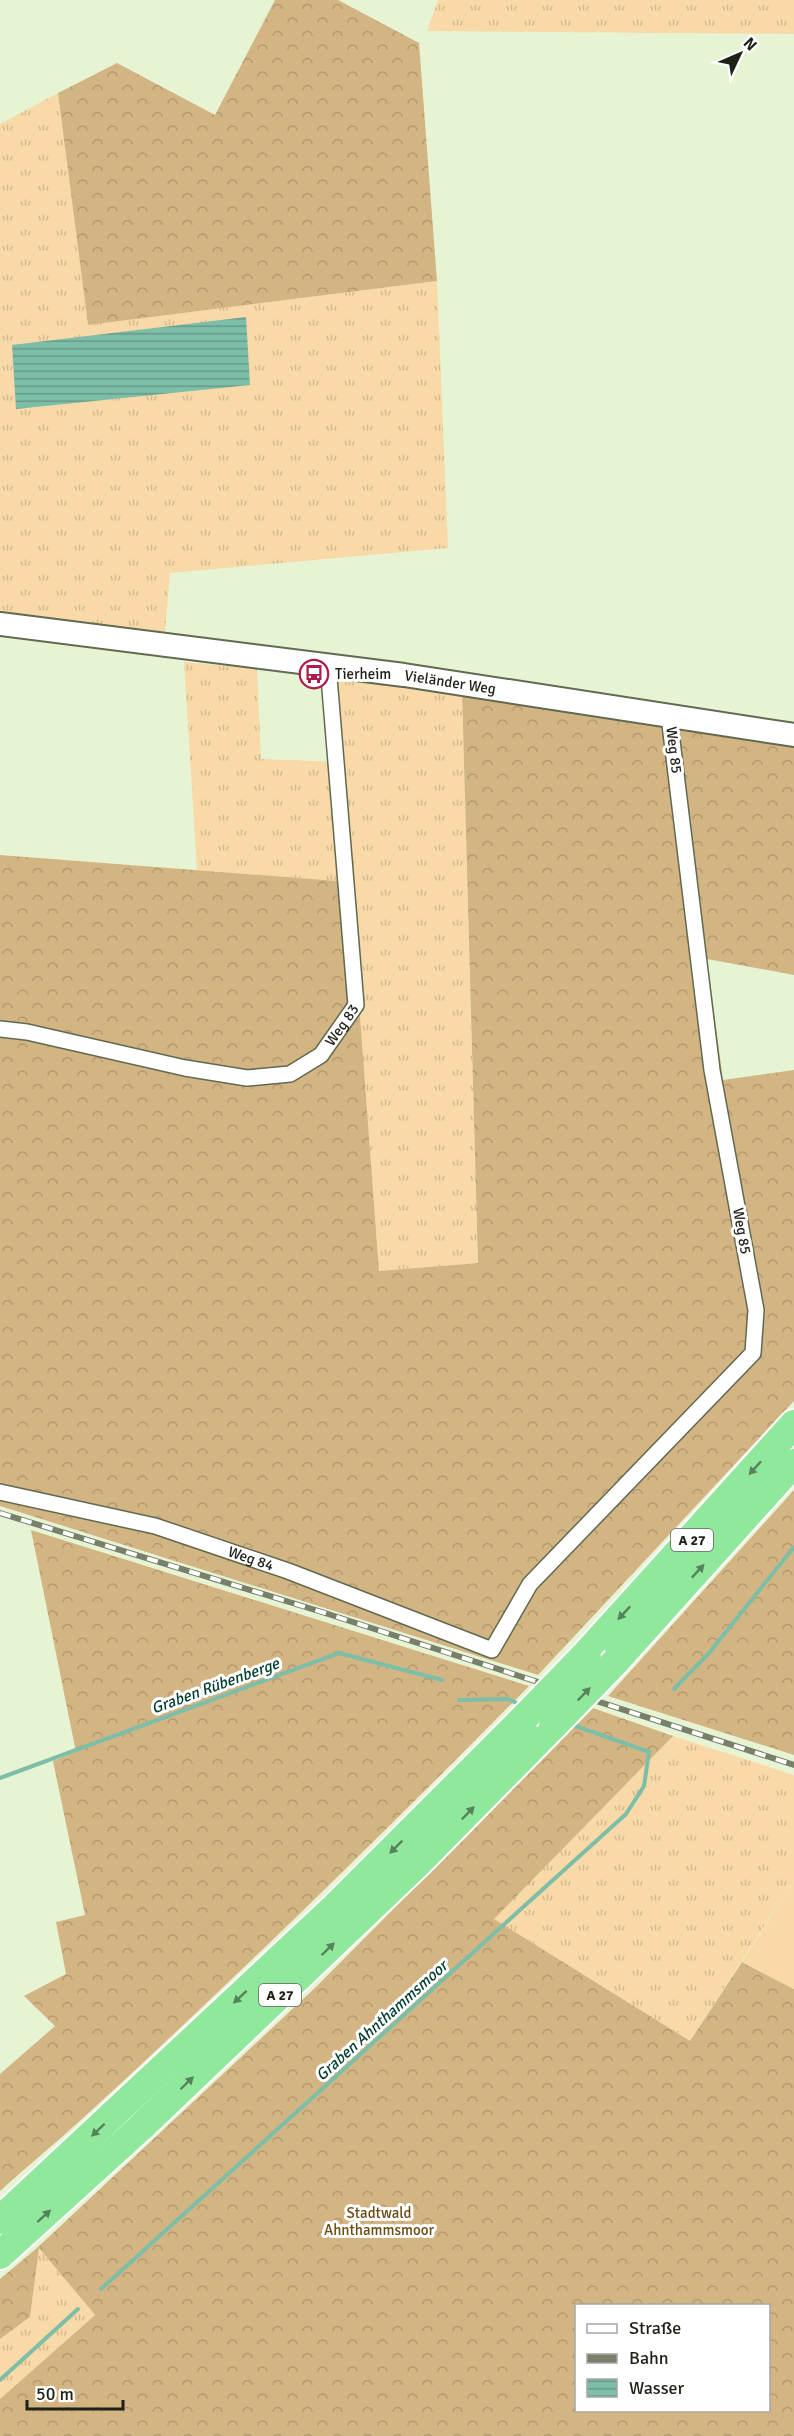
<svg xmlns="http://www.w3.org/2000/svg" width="794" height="2436" viewBox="0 0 794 2436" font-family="Signika,sans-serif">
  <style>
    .grass { fill: url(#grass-tufts) }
    .forest { fill: url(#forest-crowns); fill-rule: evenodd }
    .garden { fill: #f9d9a7 }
    .water { fill: url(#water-rules) }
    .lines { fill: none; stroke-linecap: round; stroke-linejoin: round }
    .stream { stroke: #7dbea8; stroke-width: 4 }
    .street-casing { stroke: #606a4f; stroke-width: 18 }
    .secondary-casing { stroke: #606a4f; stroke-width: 26 }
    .highway-casing { stroke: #fff; stroke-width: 32 }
    .street { stroke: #fff; stroke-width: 15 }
    .secondary { stroke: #fff; stroke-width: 22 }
    .highway { stroke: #90e89d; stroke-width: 28 }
    .rail-casing { stroke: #78806b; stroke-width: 6 }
    .rail { stroke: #fff; stroke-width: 4; stroke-dasharray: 11; stroke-linecap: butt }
    .highway-bridge-casing { stroke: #fff; stroke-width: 32; stroke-linecap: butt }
    .highway-bridge { stroke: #90e89d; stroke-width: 28 }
    .oneway { fill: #56845a }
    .labels { text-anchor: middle; stroke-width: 6; stroke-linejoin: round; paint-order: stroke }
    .shield { fill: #fff; stroke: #61645c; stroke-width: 1.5 }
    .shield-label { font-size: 14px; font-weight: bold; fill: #1d2116 }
    .poi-label { font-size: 15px; fill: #1d2116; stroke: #fff; text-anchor: start }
    .street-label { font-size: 15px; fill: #1d2116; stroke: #fff }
    .park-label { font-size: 15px; fill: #6b4d11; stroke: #fff }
    .water-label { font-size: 16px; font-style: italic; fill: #023e30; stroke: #fff }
  </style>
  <defs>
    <pattern id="grass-tufts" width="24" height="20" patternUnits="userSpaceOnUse" patternTransform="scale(1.5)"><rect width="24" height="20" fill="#f9d9a7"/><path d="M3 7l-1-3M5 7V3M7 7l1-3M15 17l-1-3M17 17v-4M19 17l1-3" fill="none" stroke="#d5ba8f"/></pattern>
    <pattern id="forest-crowns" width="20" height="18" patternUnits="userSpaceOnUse" patternTransform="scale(1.5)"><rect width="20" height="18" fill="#d3b483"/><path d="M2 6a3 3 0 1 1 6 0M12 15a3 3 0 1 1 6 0" fill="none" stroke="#b59a70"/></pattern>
    <pattern id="water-rules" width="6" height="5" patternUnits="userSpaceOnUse" patternTransform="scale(1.5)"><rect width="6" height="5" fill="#7dbea8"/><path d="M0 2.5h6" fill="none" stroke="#669a88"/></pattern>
  </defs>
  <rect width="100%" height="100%" fill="#e7f4d4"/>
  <!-- grass -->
  <g class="grass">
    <polygon points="438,0 794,0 794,34 427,31"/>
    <polygon points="58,93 88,325 437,281 448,548 170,573 165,632 0,612 0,124"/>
    <polygon points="184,662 257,669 261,759 341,762 337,680 462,691 478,1263 379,1271 350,882 197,870"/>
    <polygon points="673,1736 794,1775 794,1880 690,2041 493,1919"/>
    <polygon points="38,2247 95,2315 0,2399 0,2339 30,2317"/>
  </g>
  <!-- forest -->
  <g class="forest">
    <polygon points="275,0 338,0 419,43 437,281 88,325 58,93 117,63 215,115"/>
    <polygon points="462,691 794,743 794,975 707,959 723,1080 794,1070 794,1401 538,1675 0,1506 0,855 350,882 379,1271 478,1263"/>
    <polygon points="794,1490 794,1755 608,1696"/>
    <path d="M 31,1530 L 529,1686 C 383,1834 235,1979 82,2119 C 55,2144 27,2166 0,2191 L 0,2074 L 55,2026 L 24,1996 L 66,1974 L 56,1922 L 85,1915 L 53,1761 L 76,1752 Z"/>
    <path d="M 593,1708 L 673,1736 L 494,1919 L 690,2041 L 742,1962 L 794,1989 L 794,2436 L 0,2436 L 0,2399 L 95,2315 L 39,2248 L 30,2317 L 0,2339 L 0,2279 L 38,2247 L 317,1986 ZM 576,2306 L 768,2306 L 768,2410 L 576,2410 Z"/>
  </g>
  <!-- garden -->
  <polygon class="garden" points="794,1880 794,1989 742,1962"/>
  <!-- water -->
  <polygon class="water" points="246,317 250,385 16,409 12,345"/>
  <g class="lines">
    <!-- stream -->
    <g class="stream">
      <polyline points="674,1689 709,1653 794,1547"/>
      <polyline points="459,1700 508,1699 521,1705"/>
      <polyline points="0,1778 339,1653 442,1680"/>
      <polyline points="101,2289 626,1814 644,1786 649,1752 570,1724"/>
      <polyline points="0,2380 78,2309"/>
    </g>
    <!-- street casing -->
    <g class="street-casing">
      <g id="street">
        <path id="s1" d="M 0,1029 L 27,1032 L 185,1068 L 247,1078 L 290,1074 L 321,1055 L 356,1005 L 328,665"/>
        <path id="s2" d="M 0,1492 L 155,1526 L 288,1571 L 492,1650 L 530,1584 L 753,1353 L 756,1310 L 712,1070 L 669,716"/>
      </g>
    </g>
    <!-- secondary casing -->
    <g class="secondary-casing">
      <g id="secondary">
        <path id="s3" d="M 0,624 L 404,675 L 794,735"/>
      </g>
    </g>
    <!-- highway casing -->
    <g class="highway-casing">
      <g id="highway">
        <polyline points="587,1653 794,1424"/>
        <polyline points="616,1661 794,1463"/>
        <polyline points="0,2220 335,1907 526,1716"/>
        <polyline points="0,2255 140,2128 419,1862 553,1726"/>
      </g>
    </g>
    <!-- street -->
    <use href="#street" class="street"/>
    <!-- secondary -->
    <use href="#secondary" class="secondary"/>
    <!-- highway -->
    <use href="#highway" class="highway"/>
    <!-- rail casing -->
    <g class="rail-casing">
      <polyline id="rail" points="0,1513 325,1613 794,1765"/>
    </g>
    <!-- rail -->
    <use href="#rail" class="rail"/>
    <!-- highway-bridge casing -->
    <g class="highway-bridge-casing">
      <g id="highway-bridge">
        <polyline points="526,1716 587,1653"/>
        <polyline points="553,1726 616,1661"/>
      </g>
    </g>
    <!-- highway-bridge -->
    <use href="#highway-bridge" class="highway-bridge"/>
  </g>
  <!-- one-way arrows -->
  <defs><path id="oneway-solid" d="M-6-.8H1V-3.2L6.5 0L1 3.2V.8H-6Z" transform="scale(1.5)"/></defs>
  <g class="oneway">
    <use href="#oneway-solid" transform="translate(755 1468) rotate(132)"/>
    <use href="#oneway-solid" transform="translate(698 1571) rotate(-47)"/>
    <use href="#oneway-solid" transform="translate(624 1613) rotate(133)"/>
    <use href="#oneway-solid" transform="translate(584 1694) rotate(-46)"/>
    <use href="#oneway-solid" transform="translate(468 1813) rotate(-46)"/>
    <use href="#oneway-solid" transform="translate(396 1847) rotate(135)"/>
    <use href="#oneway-solid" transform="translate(328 1949) rotate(-44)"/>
    <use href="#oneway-solid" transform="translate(240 1997) rotate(137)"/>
    <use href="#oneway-solid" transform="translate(187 2083) rotate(-44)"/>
    <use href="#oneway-solid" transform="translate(98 2130) rotate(137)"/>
    <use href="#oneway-solid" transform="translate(44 2216) rotate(-42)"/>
  </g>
  <!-- icons -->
  <defs>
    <g id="bus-ring" transform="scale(1.5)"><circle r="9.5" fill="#fff" stroke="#ae1c49" stroke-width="1.5"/><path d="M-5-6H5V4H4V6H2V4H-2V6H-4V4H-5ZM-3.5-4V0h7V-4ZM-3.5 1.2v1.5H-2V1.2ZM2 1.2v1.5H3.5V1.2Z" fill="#ae1c49"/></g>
  </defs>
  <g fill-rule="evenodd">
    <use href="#bus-ring" x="314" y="674"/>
  </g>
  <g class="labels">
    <!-- shield labels -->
    <g class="shield">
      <rect x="671" y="1529" width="42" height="22" rx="4.5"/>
      <rect x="259" y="1984" width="42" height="22" rx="4.5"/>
    </g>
    <g class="shield-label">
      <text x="692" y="1545">A 27</text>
      <text x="280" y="2000">A 27</text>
    </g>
    <!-- poi labels -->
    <g class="poi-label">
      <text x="335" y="679">Tierheim</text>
    </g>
    <!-- street labels -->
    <g class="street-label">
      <text dy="5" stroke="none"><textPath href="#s3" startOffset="454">Vieländer Weg</textPath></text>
      <text transform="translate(674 750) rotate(83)" y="5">Weg 85</text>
      <text dy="5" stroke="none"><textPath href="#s1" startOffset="368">Weg 83</textPath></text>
      <text transform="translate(742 1231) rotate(80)" y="5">Weg 85</text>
      <text dy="5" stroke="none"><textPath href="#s2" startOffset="260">Weg 84</textPath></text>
    </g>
    <!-- park labels -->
    <g class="park-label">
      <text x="379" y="2218">Stadtwald<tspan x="379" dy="17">Ahnthammsmoor</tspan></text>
    </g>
    <!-- water labels -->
    <g class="water-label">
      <text transform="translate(215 1685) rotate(-20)" y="6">Graben Rübenberge</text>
      <text transform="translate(381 2020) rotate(-42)" y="6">Graben Ahnthammsmoor</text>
    </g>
  </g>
  <!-- legend -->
  <rect x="575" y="2304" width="195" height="108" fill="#ffffff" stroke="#a5a6a2" stroke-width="1.5"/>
  <rect x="587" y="2324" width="30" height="9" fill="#ffffff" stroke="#a5a6a2" stroke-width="1.5"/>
  <text x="629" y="2334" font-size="18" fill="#1d2116">Straße</text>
  <rect x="587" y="2354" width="30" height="9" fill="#78806b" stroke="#a5a6a2" stroke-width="1.5"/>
  <text x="629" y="2364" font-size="18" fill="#1d2116">Bahn</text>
  <rect x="587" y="2379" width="30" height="18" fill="url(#water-rules)" stroke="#a5a6a2" stroke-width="1.5"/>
  <text x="629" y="2394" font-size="18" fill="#1d2116">Wasser</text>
  <!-- north arrow -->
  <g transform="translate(740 54) rotate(46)" stroke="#ffffff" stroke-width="4.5" paint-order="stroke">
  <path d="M0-4.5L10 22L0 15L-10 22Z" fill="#1d2116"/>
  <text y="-9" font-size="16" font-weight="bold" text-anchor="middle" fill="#1d2116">N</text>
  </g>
  <!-- scale -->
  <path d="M27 2400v9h96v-9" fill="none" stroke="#1d2116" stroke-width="3"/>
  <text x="36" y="2400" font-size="18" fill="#1d2116" stroke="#ffffff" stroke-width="4.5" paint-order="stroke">50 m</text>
</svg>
